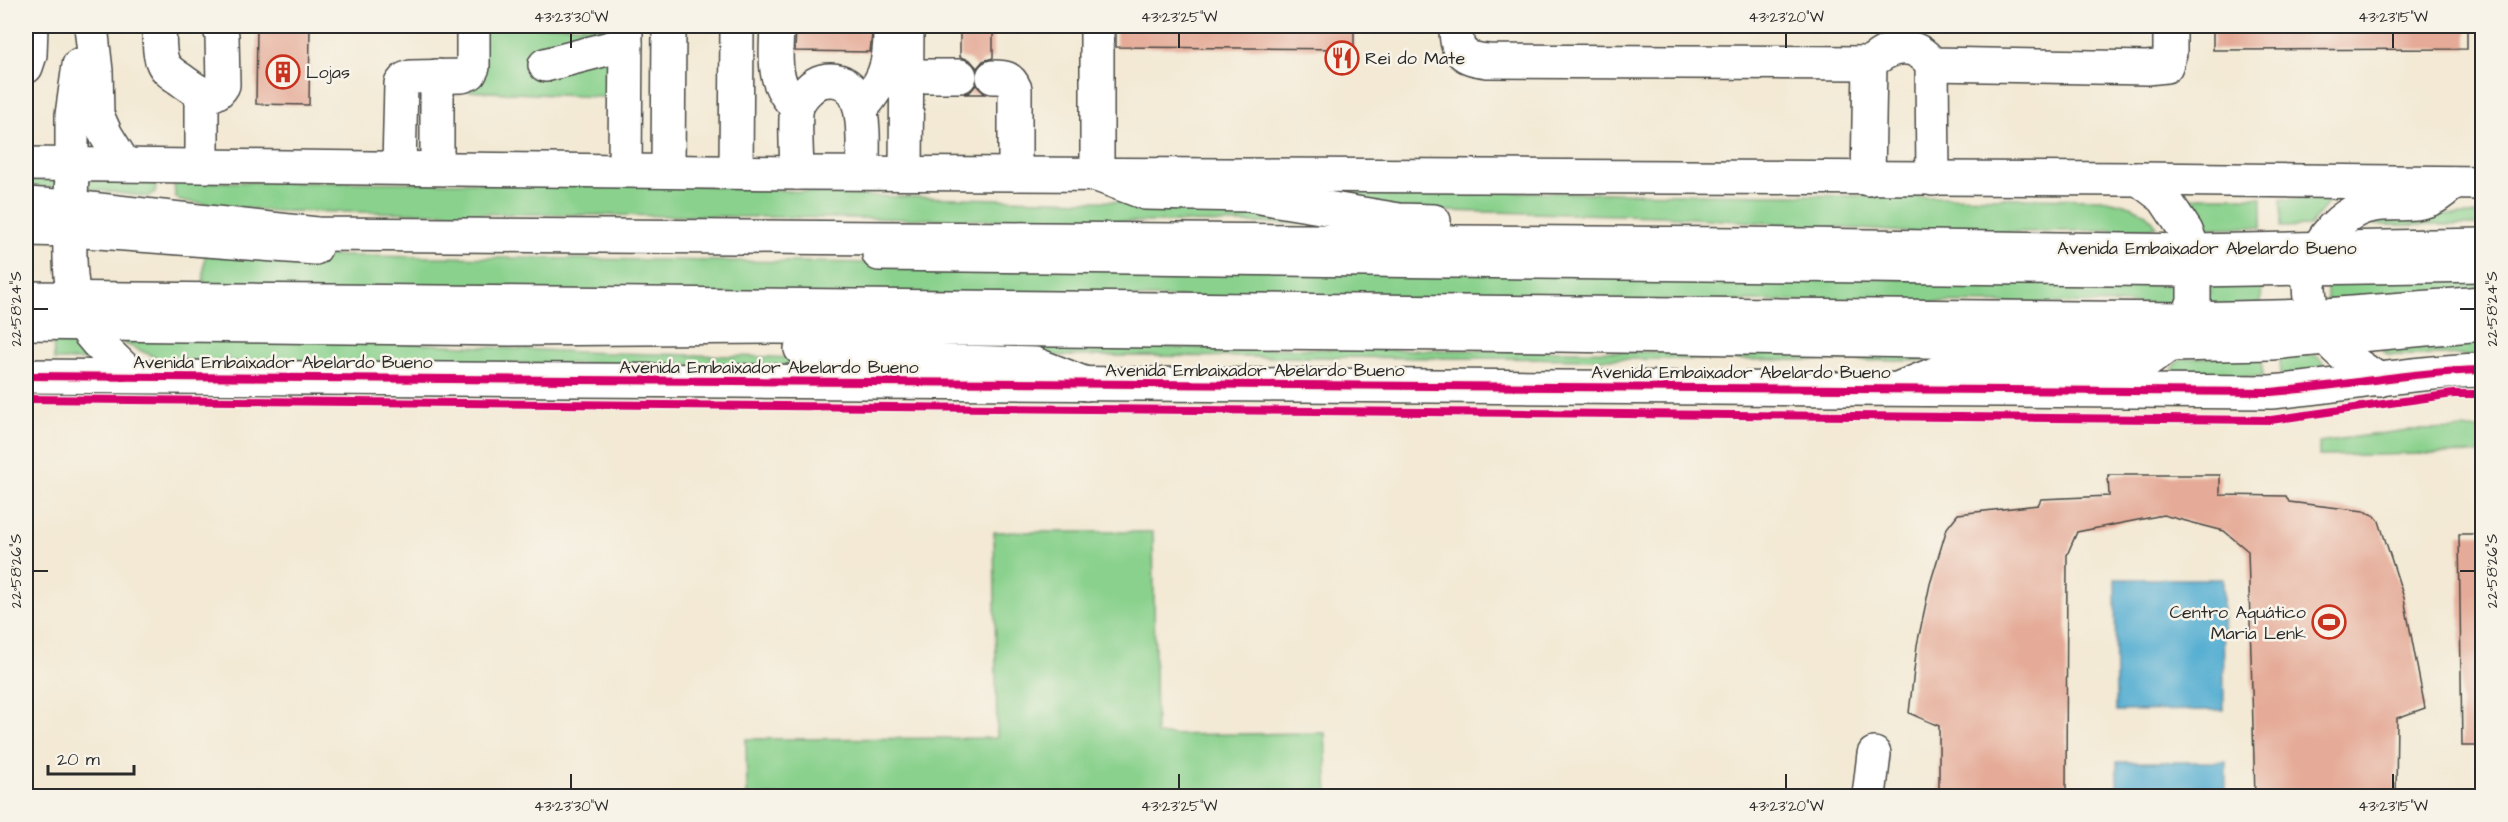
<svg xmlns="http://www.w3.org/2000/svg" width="2508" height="822" viewBox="0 0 2508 822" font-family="'Architects Daughter',sans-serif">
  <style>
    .green { fill: #8ad18d; stroke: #5a7e5c; stroke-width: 1.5 }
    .water { fill: #54aed2; stroke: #406c7e; stroke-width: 1.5 }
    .building { fill: #e5ab98 }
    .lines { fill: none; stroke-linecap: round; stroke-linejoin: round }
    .minor-casing { stroke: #494844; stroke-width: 36 }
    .major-casing { stroke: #494844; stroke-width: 36 }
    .highway-casing { stroke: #494844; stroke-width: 36 }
    .minor { stroke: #fff; stroke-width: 33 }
    .major { stroke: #fff; stroke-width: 33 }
    .highway { stroke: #fff; stroke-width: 33 }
    .cycleway-casing { stroke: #f7f3e8; stroke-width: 11 }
    .cycleway { stroke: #d6006c; stroke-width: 8 }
    .ticks { fill: none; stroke: #2b2b2b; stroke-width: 2 }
    .labels { text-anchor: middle; stroke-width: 5; stroke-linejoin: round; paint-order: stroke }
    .poi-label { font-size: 18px; fill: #2b2b2b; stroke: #f7f3e8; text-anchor: start }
    .street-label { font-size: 18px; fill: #2b2b2b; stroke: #f7f3e8 }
    .neatline { fill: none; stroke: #2b2b2b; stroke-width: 2 }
    .ticks-label { font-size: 15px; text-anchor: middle; fill: #2b2b2b }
  </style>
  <rect width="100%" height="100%" fill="#f7f3e8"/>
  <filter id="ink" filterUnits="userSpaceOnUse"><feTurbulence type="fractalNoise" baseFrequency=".0167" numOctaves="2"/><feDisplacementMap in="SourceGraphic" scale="12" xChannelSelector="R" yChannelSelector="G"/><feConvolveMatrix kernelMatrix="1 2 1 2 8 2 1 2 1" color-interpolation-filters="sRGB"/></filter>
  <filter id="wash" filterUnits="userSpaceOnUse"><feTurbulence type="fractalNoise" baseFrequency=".008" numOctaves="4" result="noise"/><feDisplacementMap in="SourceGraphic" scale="24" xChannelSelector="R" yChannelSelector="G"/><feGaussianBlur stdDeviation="1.35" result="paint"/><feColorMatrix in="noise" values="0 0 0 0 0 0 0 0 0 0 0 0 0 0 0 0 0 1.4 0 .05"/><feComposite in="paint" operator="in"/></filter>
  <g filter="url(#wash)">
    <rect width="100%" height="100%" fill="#f3e9d4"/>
    <!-- green -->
    <g class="green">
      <polygon points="466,26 625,26 623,98 466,91"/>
      <polygon points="26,175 55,175 57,187 26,187"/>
      <polygon points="157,180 155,192 148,197 89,189 87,181"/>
      <polygon points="174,182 664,183 870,196 1226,204 1327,224 271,211 180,201 175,196"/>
      <path d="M 1295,189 L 2100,199 C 2120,202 2146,207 2156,226 L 2149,229 L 1935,234 L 1662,216 L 1398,210 Z"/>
      <polygon points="2199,197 2262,197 2262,227 2206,228 2201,225 2188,205 2190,199"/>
      <polygon points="2281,199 2326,199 2329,202 2309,226 2281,227"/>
      <polygon points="2397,215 2482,215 2482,225 2375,225 2370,221"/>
      <polygon points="205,250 290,255 1697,274 2174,285 2172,304 203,291"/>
      <polygon points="2482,272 2482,295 2327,301 2327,282"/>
      <polygon points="2262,277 2261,309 2208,305 2211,281"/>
      <polygon points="53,334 71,334 92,358 90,360 54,360"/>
      <polygon points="284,336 577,352 843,359 858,366 164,361 130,346 125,344 124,339"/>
      <polygon points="2482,342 2482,355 2389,355 2383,351 2392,345"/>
      <polygon points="891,345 2110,356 2110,362 949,355"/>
      <path d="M 2261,354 L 2263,377 L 2174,377 C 2169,369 2176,364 2182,359 Z"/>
      <polygon points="2280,355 2315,355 2325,364 2325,372 2281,377"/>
      <polygon points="2482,429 2482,453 2319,456 2319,442 2408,430"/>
      <polygon points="994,532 1153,532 1156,735 1325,733 1328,796 747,796 746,739 997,738"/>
    </g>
    <!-- water -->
    <g class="water">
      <polygon points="2115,579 2223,579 2224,710 2116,711"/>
      <rect x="2117" y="762" width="109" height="34"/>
    </g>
    <g id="blocks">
      <!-- building -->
      <g class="building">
        <polygon points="257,26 310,26 309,105 256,104"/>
        <polygon points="796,26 873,26 870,52 795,51"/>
        <polygon points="960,26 993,26 993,58 983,61 977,68 970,60 960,57"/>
        <polygon points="1116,26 1354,26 1354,49 1116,47"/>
        <polygon points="2213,26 2467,26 2467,49 2213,50"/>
        <polygon points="976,85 985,94 964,94 970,92"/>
        <polygon points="2108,475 2220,475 2220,495 2286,496 2289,502 2364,511 2375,516 2379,521 2404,598 2425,708 2397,718 2396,796 2255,796 2248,551 2224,531 2163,515 2077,532 2067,555 2066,796 1939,796 1939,726 1909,713 1917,645 1930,584 1947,528 1958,514 2038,505 2041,499 2109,496"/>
        <polygon points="2459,534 2482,534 2482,746 2462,746"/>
      </g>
    </g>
  </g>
  <g filter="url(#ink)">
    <use href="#blocks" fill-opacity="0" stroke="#494844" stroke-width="1.5"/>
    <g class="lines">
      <!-- minor casing -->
      <g class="minor-casing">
        <g id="minor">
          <polyline points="91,26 96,71 97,115 106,135 124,164"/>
          <path d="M 159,26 C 160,37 158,52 163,63 C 166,70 174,75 180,79 C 194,89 212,105 223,85 L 222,36 L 219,26"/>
          <path d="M 777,26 C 776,58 771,83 797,107"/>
          <path d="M 1456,26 C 1456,53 1462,58 1488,61 L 1870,63 C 1891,45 1914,40 1932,64 L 2147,68 L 2166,66 L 2170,53 L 2170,26"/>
          <polyline points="1932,64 1933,179"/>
          <polyline points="545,65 626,44"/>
          <polyline points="26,67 30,55 31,26"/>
          <polyline points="437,76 437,167"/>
          <polyline points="907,76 960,76"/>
          <path d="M 993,77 C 1005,77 1010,77 1015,89 L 1015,174"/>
          <polyline points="202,95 202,165"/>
          <path d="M 862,108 C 883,82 890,68 890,33"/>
          <polyline points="72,165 72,115 79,65"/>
          <polyline points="399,167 401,84 405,79 411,77 462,76 470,73 473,67 473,26"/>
          <polyline points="625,170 626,26"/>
          <polyline points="668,170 669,26"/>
          <polyline points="736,171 737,26"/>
          <path d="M 797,173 C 797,160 794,117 797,107 C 799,98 813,83 822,81 C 872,71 862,144 863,172"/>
          <polyline points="906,173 907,26"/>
          <polyline points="1097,175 1097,26"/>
          <polyline points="1868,179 1870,63"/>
          <polyline points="26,229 71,230 315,248"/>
          <polyline points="879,254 2195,270 2482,265"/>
          <polyline points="26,298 2187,319 2313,316 2482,303"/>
          <polyline points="1869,796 1874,754"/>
        </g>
      </g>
      <!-- major casing -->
      <g class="major-casing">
        <g id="major">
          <polyline points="26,164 797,173 2139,179 2482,183"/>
          <path d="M 26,376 L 2271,392 C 2342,386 2412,372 2482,370"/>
        </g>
      </g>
      <!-- highway casing -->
      <g class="highway-casing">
        <g id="highway">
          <path d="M 72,165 C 72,208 62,288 84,325 C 96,346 116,358 131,376"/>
          <polyline points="1097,175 1145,193 1248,195 1399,220 1434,221"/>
          <polyline points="26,204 72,207 317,234 1740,244 2194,251 2482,245"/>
          <polyline points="26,323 510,329 775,327 1557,335 2169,345 2271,343 2482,324"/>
          <polyline points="801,349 844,351 923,361 1035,364 1086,384"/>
          <path d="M 2379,380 C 2361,368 2340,355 2326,337 C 2295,294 2308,237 2355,211 C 2379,198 2407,209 2431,199 C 2439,196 2446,189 2453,183"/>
          <polyline points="1902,387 1942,371 1954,370 2112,371 2146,362 2169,345 2187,319 2194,301 2194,251 2186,231 2164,198 2139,179"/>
        </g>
      </g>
      <!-- minor -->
      <use href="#minor" class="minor"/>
      <!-- major -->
      <use href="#major" class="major"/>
      <!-- highway -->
      <use href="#highway" class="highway"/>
      <!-- cycleway casing -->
      <g class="cycleway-casing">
        <g id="cycleway">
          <path d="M 26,376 L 2271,392 C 2342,386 2412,372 2482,370"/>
          <polyline points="26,399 2271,420 2453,394 2482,394"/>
        </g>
      </g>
      <!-- cycleway -->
      <use href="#cycleway" class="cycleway"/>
    </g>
  </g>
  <!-- ticks -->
  <path class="ticks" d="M 571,33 L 571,48M 1179,33 L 1179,48M 1786,33 L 1786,48M 2393,33 L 2393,48M 33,309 L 48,309M 2460,309 L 2475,309M 33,571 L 48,571M 2460,571 L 2475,571M 571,774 L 571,789M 1179,774 L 1179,789M 1786,774 L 1786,789M 2393,774 L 2393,789"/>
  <!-- icons -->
  <defs>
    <g id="restaurant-ring" transform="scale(1.725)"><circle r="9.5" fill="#f7f3e8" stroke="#c8321e" stroke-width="1.5"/><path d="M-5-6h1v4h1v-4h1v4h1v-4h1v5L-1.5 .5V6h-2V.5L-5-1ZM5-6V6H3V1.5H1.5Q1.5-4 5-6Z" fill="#c8321e"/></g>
    <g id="building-ring" transform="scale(1.725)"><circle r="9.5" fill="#f7f3e8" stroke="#c8321e" stroke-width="1.5"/><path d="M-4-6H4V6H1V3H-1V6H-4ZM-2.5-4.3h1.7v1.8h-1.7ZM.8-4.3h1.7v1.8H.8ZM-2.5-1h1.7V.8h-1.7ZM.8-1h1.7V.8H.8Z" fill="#c8321e"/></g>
    <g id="stadium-ring" transform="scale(1.725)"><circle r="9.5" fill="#f7f3e8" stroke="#c8321e" stroke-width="1.5"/><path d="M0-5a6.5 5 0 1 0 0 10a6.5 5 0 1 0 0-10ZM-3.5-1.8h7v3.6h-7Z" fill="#c8321e"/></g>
  </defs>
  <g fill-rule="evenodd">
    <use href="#restaurant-ring" x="1342" y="58"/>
    <use href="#building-ring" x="283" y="72"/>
    <use href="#stadium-ring" x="2329" y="622"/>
  </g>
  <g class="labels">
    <!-- poi labels -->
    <g class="poi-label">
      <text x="1365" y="64">Rei do Mate</text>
      <text x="306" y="78">Lojas</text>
      <text x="2306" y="618" text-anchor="end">Centro Aquático<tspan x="2306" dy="21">Maria Lenk</tspan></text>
    </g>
    <!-- street labels -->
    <g class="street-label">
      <text x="2207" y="254">Avenida Embaixador Abelardo Bueno</text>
      <text x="283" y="368">Avenida Embaixador Abelardo Bueno</text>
      <text x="769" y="373">Avenida Embaixador Abelardo Bueno</text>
      <text x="1255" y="376">Avenida Embaixador Abelardo Bueno</text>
      <text x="1741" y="378">Avenida Embaixador Abelardo Bueno</text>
    </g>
  </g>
  <!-- margin -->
  <rect width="2508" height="822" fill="none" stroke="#f7f3e8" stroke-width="66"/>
  <!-- scale -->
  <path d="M48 765v9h86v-9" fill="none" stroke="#2b2b2b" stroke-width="3"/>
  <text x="57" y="765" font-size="18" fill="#2b2b2b" stroke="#f7f3e8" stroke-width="4.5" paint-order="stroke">20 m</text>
  <rect x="33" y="33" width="2442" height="756" class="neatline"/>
  <g class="ticks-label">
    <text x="571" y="22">43°23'30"W</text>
    <text x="1179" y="22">43°23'25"W</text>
    <text x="1786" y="22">43°23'20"W</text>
    <text x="2393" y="22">43°23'15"W</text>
    <text transform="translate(16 309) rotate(-90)" y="5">22°58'24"S</text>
    <text transform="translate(2492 309) rotate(-90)" y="5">22°58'24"S</text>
    <text transform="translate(16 571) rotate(-90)" y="5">22°58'26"S</text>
    <text transform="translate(2492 571) rotate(-90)" y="5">22°58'26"S</text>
    <text x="571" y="811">43°23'30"W</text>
    <text x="1179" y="811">43°23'25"W</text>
    <text x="1786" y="811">43°23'20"W</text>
    <text x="2393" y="811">43°23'15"W</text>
  </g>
</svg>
